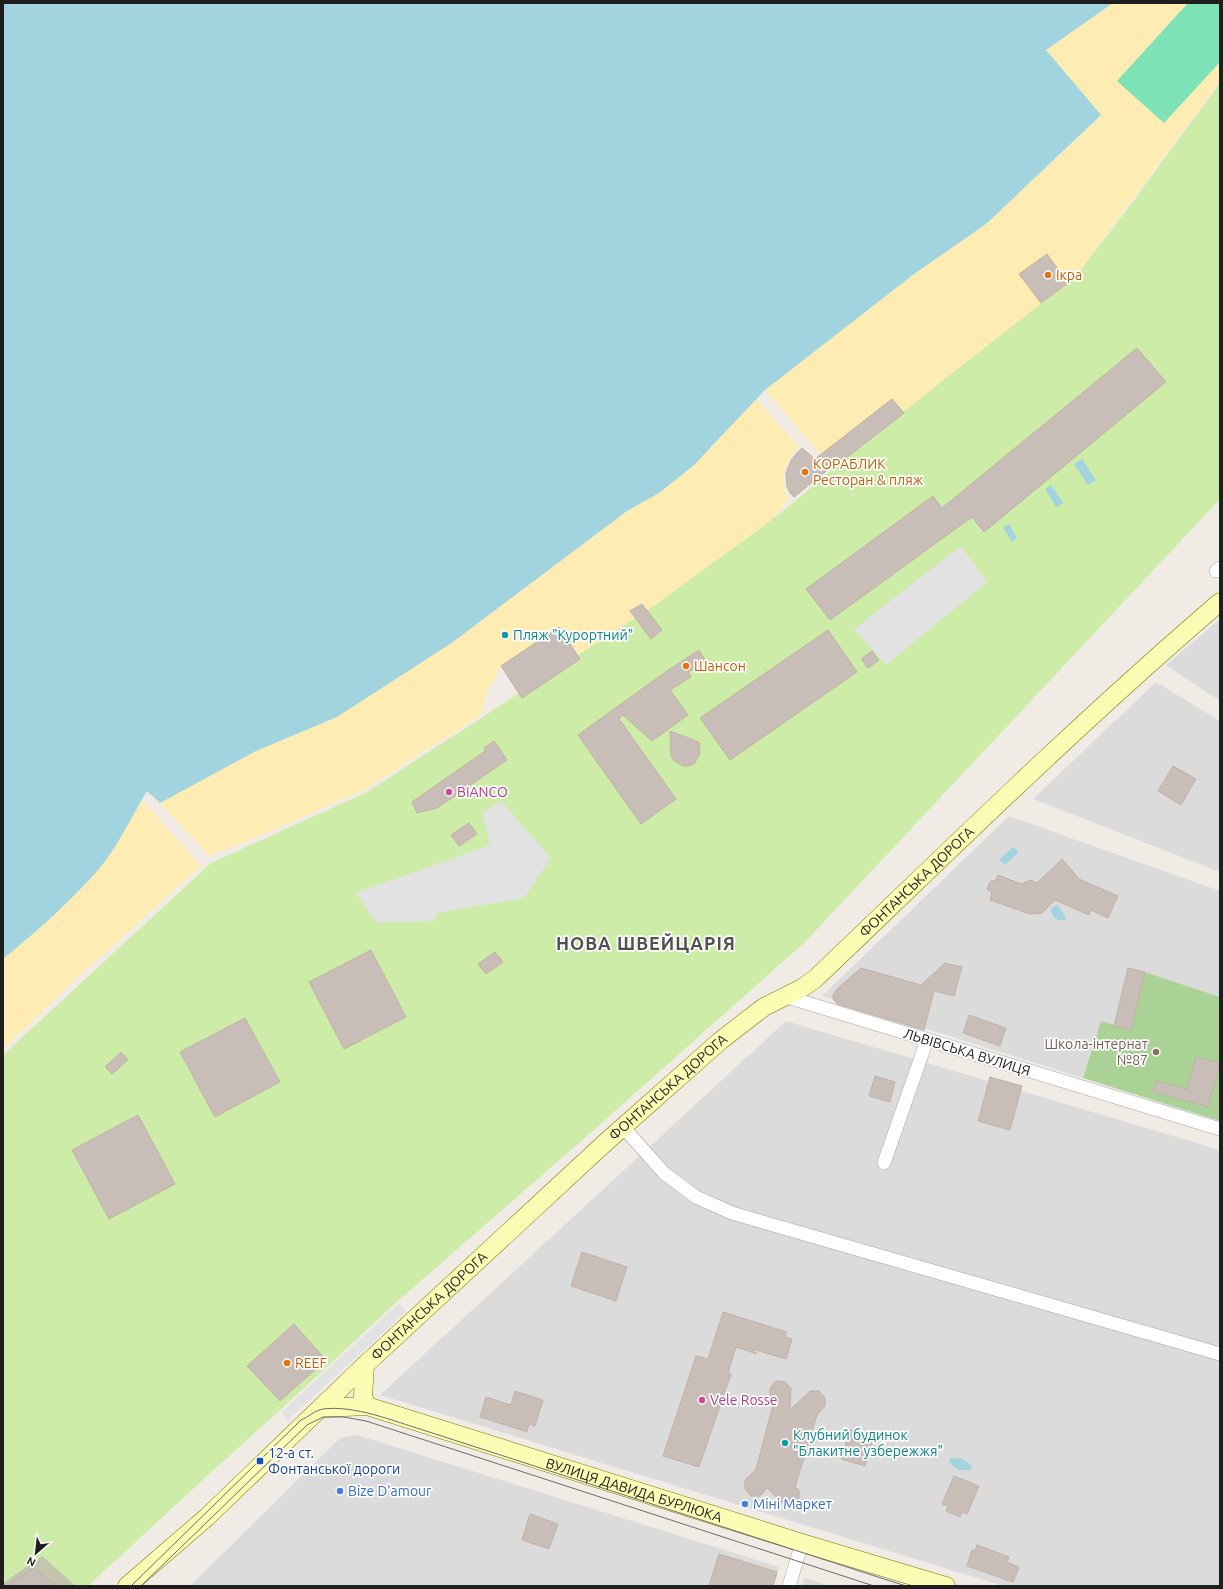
<svg xmlns="http://www.w3.org/2000/svg" width="1223" height="1589" viewBox="0 0 1223 1589" font-family="Ubuntu,sans-serif">
  <style>
    .residential { fill: #dcdbdb }
    .construction { fill: #c5c4af }
    .grass { fill: #cceca7 }
    .forest { fill: #aad196 }
    .sand { fill: #ffecb2 }
    .pitch { fill: #7ee2b7 }
    .parking { fill: #e2e2e2 }
    .water { fill: #a2d4df }
    .building { fill: #c8bdb7; stroke: #c2b1a5 }
    .lines { fill: none; stroke-linecap: round; stroke-linejoin: round }
    .street-casing { stroke: #a5a5a5; stroke-width: 14 }
    .secondary-casing { stroke: #727a00; stroke-width: 19 }
    .street { stroke: #fff; stroke-width: 13 }
    .secondary { stroke: #fcfcb5; stroke-width: 18 }
    .tram { stroke: #6c6c6c; stroke-width: 1 }
    .food-dot { fill: #e8710a; stroke: #fff; stroke-width: 1.5 }
    .culture-dot { fill: #0f9aa8; stroke: #fff; stroke-width: 1.5 }
    .hotel-dot { fill: #d1479c; stroke: #fff; stroke-width: 1.5 }
    .education-dot { fill: #8d6e63; stroke: #fff; stroke-width: 1.5 }
    .transit-dot { fill: #1a4fb4; stroke: #fff; stroke-width: 1.5 }
    .shop-dot { fill: #3f7fe0; stroke: #fff; stroke-width: 1.5 }
    .labels { text-anchor: middle; stroke-width: 3.5; stroke-linejoin: round; paint-order: stroke }
    .food-label { font-size: 14px; fill: #c56008; stroke: #fff; text-anchor: start }
    .culture-label { font-size: 14px; fill: #0d838f; stroke: #fff; text-anchor: start }
    .hotel-label { font-size: 14px; fill: #b23c85; stroke: #fff; text-anchor: start }
    .street-label { font-size: 14px; fill: #1e1e1e; stroke: #fff }
    .education-label { font-size: 14px; fill: #785e54; stroke: #fff; text-anchor: end }
    .transit-label { font-size: 14px; fill: #164399; stroke: #fff; text-anchor: start }
    .shop-label { font-size: 14px; fill: #366cbe; stroke: #fff; text-anchor: start }
    .district-label { font-size: 18px; font-weight: bold; letter-spacing: 1px; fill: #515151; stroke: #fff }
  </style>
  <rect width="100%" height="100%" fill="#f0ebe4"/>
  <!-- residential -->
  <g class="residential">
    <polygon points="1220,619 1220,701 1166,665"/>
    <polygon points="1156,682 1220,721 1220,872 1033,799"/>
    <polygon points="1009,816 1220,891 1220,997 1145,972 1128,968 1114,1026 1101,1021 1083,1078 822,996"/>
    <polygon points="786,1021 1220,1150 1220,1586 1003,1586 380,1395"/>
    <polygon points="357,1435 779,1567 774,1586 190,1586 340,1438"/>
    <polygon points="804,1578 830,1586 802,1586"/>
  </g>
  <!-- construction -->
  <polygon class="construction" points="42,1555 76,1586 3,1586 3,1583"/>
  <!-- grass -->
  <polygon class="grass" points="1220,83 1220,499 805,942 597,1127 399,1300 279,1411 208,1475 88,1586 76,1586 42,1556 3,1583 3,1055 211,863 367,792 652,607 792,504 837,465 952,373 1075,277 1123,215"/>
  <!-- forest -->
  <polygon class="forest" points="1128,968 1145,972 1220,997 1220,1121 1083,1078 1101,1021 1114,1025"/>
  <!-- sand -->
  <g class="sand">
    <polygon points="1113,3 1220,3 1220,81 1075,277 952,373 833,469 765,390 914,274 986,224 1101,116 1046,50"/>
    <path d="M 756,399 L 799,447 C 782,464 781,479 788,500 L 769,522 L 652,607 L 578,655 L 559,627 L 501,666 L 487,692 L 481,715 L 365,789 L 255,838 L 209,856 L 160,803 L 256,751 L 337,717 L 453,642 L 627,511 L 659,493 L 694,465 Z"/>
    <path d="M 142,800 L 201,866 L 77,978 L 3,1049 L 3,959 C 37,931 71,902 99,868 C 116,848 129,823 142,800 Z"/>
  </g>
  <!-- pitch -->
  <polygon class="pitch" points="1188,3 1220,3 1220,62 1164,123 1117,81"/>
  <!-- parking -->
  <g class="parking">
    <polygon points="961,546 987,582 886,665 854,629"/>
    <polygon points="501,801 551,858 524,898 437,913 434,921 377,923 356,893 490,845 482,813"/>
    <polygon points="399,1303 406,1311 288,1420 281,1413"/>
  </g>
  <!-- water -->
  <g class="water">
    <path d="M 3,3 L 1113,3 L 1046,50 L 1101,115 L 986,224 L 914,274 L 765,390 L 694,465 L 659,493 L 627,511 L 453,642 L 337,717 L 256,751 L 160,803 L 147,791 C 132,816 118,846 99,869 C 70,902 37,931 3,959 Z"/>
    <polygon points="1082,459 1096,480 1088,485 1074,464"/>
    <polygon points="1051,485 1063,503 1056,507 1045,489"/>
    <polygon points="1009,524 1017,538 1012,542 1003,528"/>
    <polygon points="1013,847 1017,850 1018,853 1005,865 999,860"/>
    <path d="M 1057,905 C 1059,907 1066,917 1066,919 C 1058,923 1052,918 1051,910 L 1054,906 Z"/>
    <polygon points="950,1458 963,1459 972,1466 972,1468 971,1470 959,1470 949,1463"/>
  </g>
  <!-- building -->
  <g class="building">
    <polygon points="1047,254 1068,283 1041,303 1019,274"/>
    <polygon points="1137,348 1166,382 984,532 972,517 830,620 806,589 933,496 942,508"/>
    <polygon points="892,399 904,413 837,465 835,464 794,497 790,493 787,487 786,473 791,460 796,454 802,448 815,459"/>
    <polygon points="642,604 662,630 651,639 630,611"/>
    <polygon points="559,627 580,659 522,698 501,666"/>
    <polygon points="828,630 857,672 730,760 700,718"/>
    <polygon points="699,650 706,661 688,672 691,677 670,690 688,715 652,741 623,715 619,719 676,799 641,824 578,735 667,671"/>
    <polygon points="872,651 879,660 868,668 861,659"/>
    <polygon points="670,731 699,742 700,754 694,764 688,766 683,766 673,760 671,755"/>
    <polygon points="494,741 507,760 437,808 417,813 412,802 485,751 484,748"/>
    <polygon points="1173,766 1196,779 1181,805 1158,791"/>
    <polygon points="469,823 477,834 459,846 451,835"/>
    <polygon points="1062,859 1079,879 1118,896 1108,918 1091,910 1089,915 1055,900 1042,913 1030,914 990,900 992,893 987,889 989,884 991,881 996,880 998,875 1021,884 1031,880 1037,883"/>
    <polygon points="371,950 406,1017 344,1049 309,982"/>
    <polygon points="495,952 503,962 486,974 478,964"/>
    <polygon points="945,963 962,967 954,996 934,991 924,1030 837,1004 833,999 833,995 837,989 861,968 921,985"/>
    <polygon points="1128,968 1145,972 1131,1030 1114,1026"/>
    <polygon points="969,1015 1006,1028 1000,1046 963,1033"/>
    <polygon points="245,1018 280,1082 215,1117 180,1052"/>
    <polygon points="121,1052 128,1060 112,1074 105,1067"/>
    <polygon points="1196,1057 1220,1063 1208,1107 1153,1092 1156,1081 1187,1089"/>
    <polygon points="875,1076 895,1082 890,1102 869,1096"/>
    <polygon points="990,1077 1022,1086 1010,1130 978,1121"/>
    <polygon points="138,1115 175,1184 109,1219 72,1150"/>
    <polygon points="582,1252 627,1267 616,1301 571,1286"/>
    <polygon points="723,1312 787,1332 785,1337 792,1339 786,1359 752,1349 757,1354 736,1347 728,1373 731,1374 699,1467 663,1456 696,1356 708,1359"/>
    <polygon points="294,1324 326,1360 280,1401 247,1366"/>
    <polygon points="776,1381 785,1382 791,1388 790,1410 810,1391 819,1391 825,1398 825,1406 817,1415 795,1487 799,1490 799,1499 793,1505 784,1505 767,1488 760,1496 751,1496 745,1489 745,1480 756,1469 774,1401 770,1396 770,1388"/>
    <polygon points="515,1391 543,1400 535,1426 529,1424 527,1432 480,1417 486,1397 511,1405"/>
    <polygon points="850,1430 873,1438 865,1466 841,1459"/>
    <polygon points="954,1476 979,1486 967,1514 962,1512 960,1517 946,1511 948,1506 942,1504"/>
    <polygon points="530,1514 558,1524 549,1549 522,1540"/>
    <polygon points="977,1545 1009,1557 1007,1562 1019,1567 1013,1582 967,1566 972,1550 975,1551"/>
    <polygon points="719,1554 777,1572 773,1586 709,1586"/>
    <polygon points="33,1568 58,1586 6,1586"/>
  </g>
  <g class="lines">
    <!-- street casing -->
    <g class="street-casing">
      <g id="street">
        <polyline points="1216,571 1220,568"/>
        <polyline points="784,996 1220,1129"/>
        <polyline points="623,1127 664,1173 696,1197 732,1213 1220,1354"/>
        <polyline points="884,1163 927,1040"/>
        <polyline points="789,1586 802,1543"/>
      </g>
    </g>
    <!-- secondary casing -->
    <g class="secondary-casing">
      <g id="secondary">
        <polyline points="365,1365 363,1396 367,1406"/>
        <path id="s1" d="M 321,1408 L 367,1406 L 802,1543 L 946,1586"/>
        <path id="s2" d="M 127,1586 L 207,1517 L 365,1365 L 606,1142 L 720,1041 L 764,1007 L 802,988 L 815,979 C 948,852 1080,722 1220,602"/>
      </g>
    </g>
    <!-- street -->
    <use href="#street" class="street"/>
    <!-- secondary -->
    <use href="#secondary" class="secondary"/>
    <!-- tram -->
    <g class="tram">
      <path d="M 131,1586 L 301,1420 C 308,1417 316,1410 323,1409 C 355,1405 393,1421 423,1430 L 906,1586"/>
      <polyline points="141,1586 307,1425 323,1417 344,1417 366,1421 874,1586"/>
    </g>
  </g>
  <!-- markers -->
  <g class="food-dot">
    <circle cx="1048" cy="275" r="4"/>
    <circle cx="805" cy="472" r="4"/>
    <circle cx="686" cy="666" r="4"/>
    <circle cx="287" cy="1363" r="4"/>
  </g>
  <g class="culture-dot">
    <circle cx="505" cy="635" r="4"/>
    <circle cx="785" cy="1443" r="4"/>
  </g>
  <g class="hotel-dot">
    <circle cx="449" cy="792" r="4"/>
    <circle cx="702" cy="1400" r="4"/>
  </g>
  <circle class="education-dot" cx="1156" cy="1052" r="4"/>
  <rect class="transit-dot" x="256" y="1457" width="8" height="8" rx="2"/>
  <g class="shop-dot">
    <circle cx="340" cy="1491" r="4"/>
    <circle cx="745" cy="1504" r="4"/>
  </g>
  <g class="labels">
    <!-- food labels -->
    <g class="food-label">
      <text x="1056" y="280">Ікра</text>
      <text x="813" y="469">КОРАБЛИК<tspan x="813" dy="16">Ресторан &amp; пляж</tspan></text>
      <text x="694" y="671">Шансон</text>
      <text x="295" y="1368">REEF</text>
    </g>
    <!-- culture labels -->
    <g class="culture-label">
      <text x="513" y="640">Пляж "Курортний"</text>
      <text x="793" y="1440">Клубний будинок<tspan x="793" dy="16">"Блакитне узбережжя"</tspan></text>
    </g>
    <!-- hotel labels -->
    <g class="hotel-label">
      <text x="457" y="797">BIANCO</text>
      <text x="710" y="1405">Vele Rosse</text>
    </g>
    <!-- street labels -->
    <g class="street-label">
      <text dy="5" stroke="none"><textPath href="#s2" startOffset="1060">ФОНТАНСЬКА ДОРОГА</textPath></text>
      <text transform="translate(967 1052) rotate(17)" y="5">ЛЬВІВСЬКА ВУЛИЦЯ</text>
      <text dy="5" stroke="none"><textPath href="#s2" startOffset="736">ФОНТАНСЬКА ДОРОГА</textPath></text>
      <text dy="5" stroke="none"><textPath href="#s2" startOffset="412">ФОНТАНСЬКА ДОРОГА</textPath></text>
      <text dy="5" stroke="none"><textPath href="#s1" startOffset="326">ВУЛИЦЯ ДАВИДА БУРЛЮКА</textPath></text>
    </g>
    <!-- education labels -->
    <g class="education-label">
      <text x="1148" y="1049">Школа-інтернат<tspan x="1148" dy="16">№87</tspan></text>
    </g>
    <!-- transit labels -->
    <g class="transit-label">
      <text x="268" y="1458">12-а ст.<tspan x="268" dy="16">Фонтанської дороги</tspan></text>
    </g>
    <!-- shop labels -->
    <g class="shop-label">
      <text x="348" y="1496">Bize D'amour</text>
      <text x="753" y="1509">Міні Маркет</text>
    </g>
    <!-- district labels -->
    <g class="district-label">
      <text x="646" y="950">НОВА ШВЕЙЦАРІЯ</text>
    </g>
  </g>
  <!-- border -->
  <rect width="1223" height="1589" fill="none" stroke="#1e1e1e" stroke-width="8"/>
  <!-- north arrow -->
  <g transform="translate(36 1553) rotate(208)" stroke="#ffffff" stroke-width="3" paint-order="stroke">
  <path d="M0-3L7 15L0 10L-7 15Z" fill="#1e1e1e"/>
  <text y="-6" font-size="11" font-weight="bold" text-anchor="middle" fill="#1e1e1e">N</text>
  </g>
</svg>
